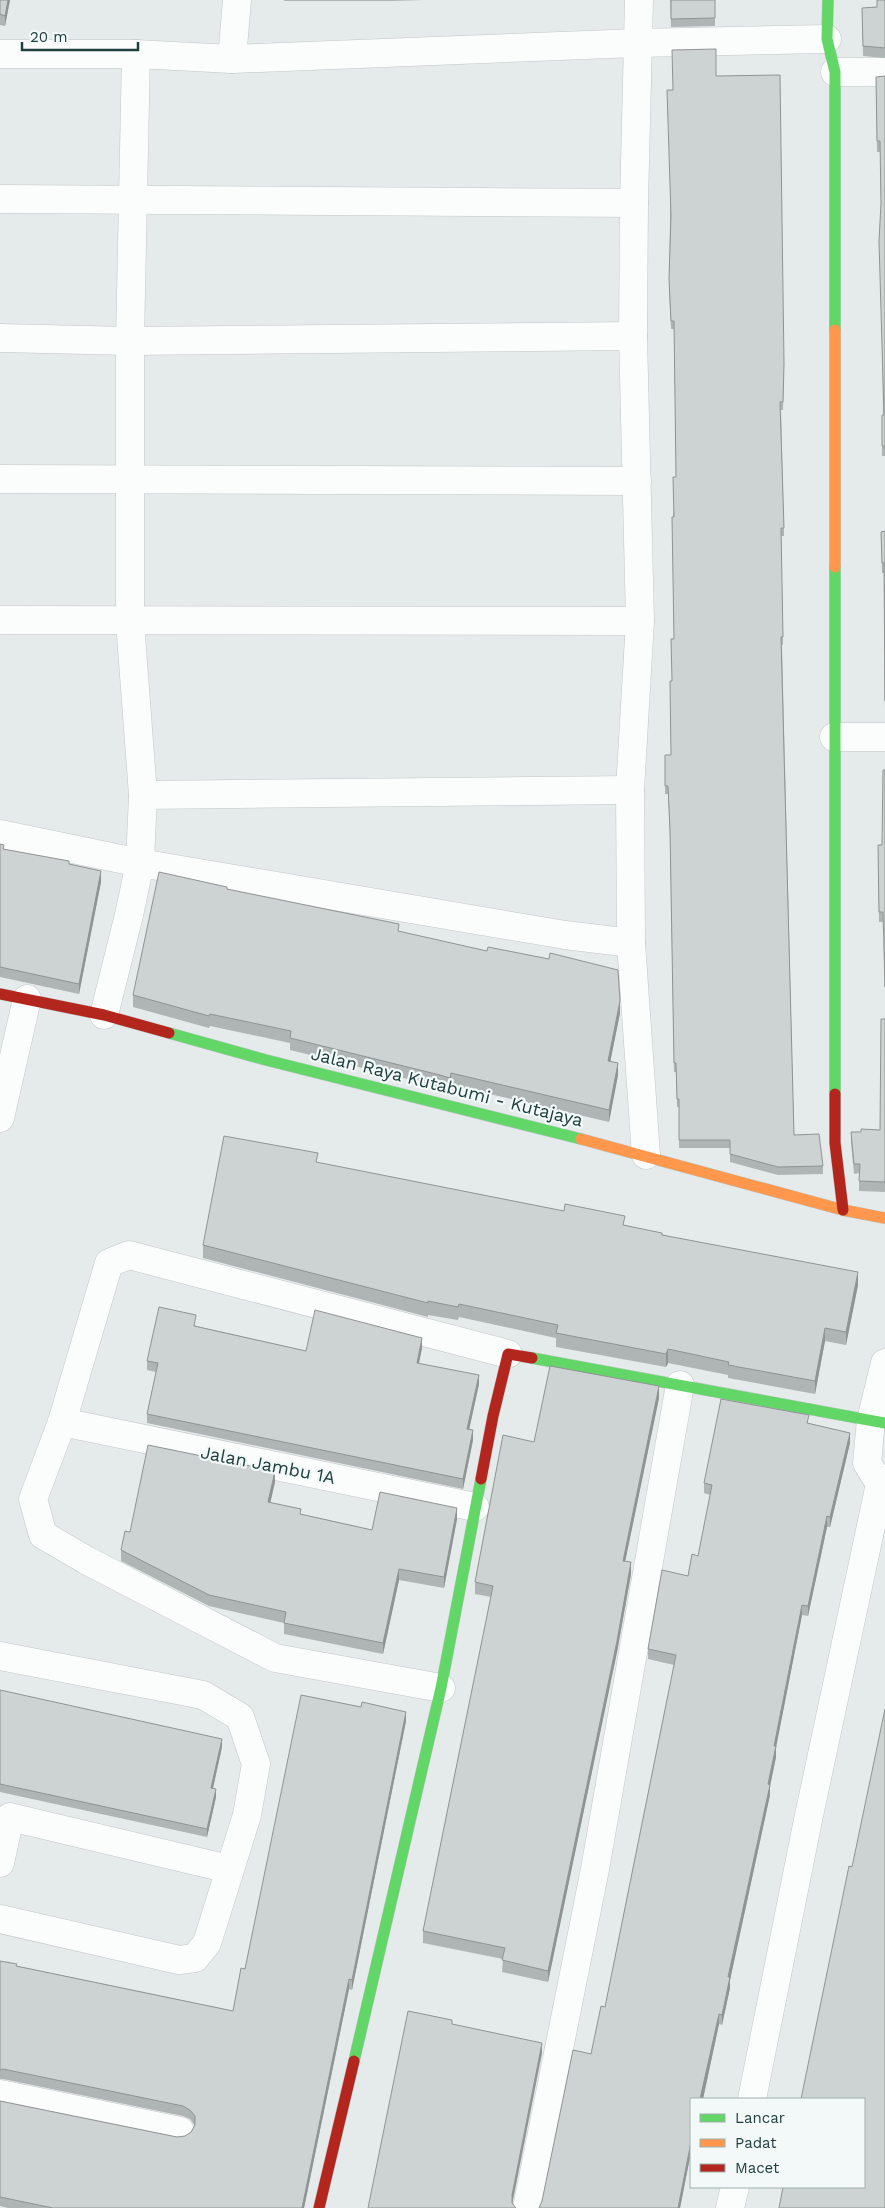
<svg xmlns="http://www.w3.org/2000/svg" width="885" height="2208" viewBox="0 0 885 2208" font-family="'Work Sans',sans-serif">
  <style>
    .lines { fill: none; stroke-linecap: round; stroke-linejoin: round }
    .street-casing { stroke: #c2c7c7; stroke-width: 29 }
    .fast-casing { stroke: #c0c8c8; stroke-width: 12 }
    .slow-casing { stroke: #c0c8c8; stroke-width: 12 }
    .jam-casing { stroke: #c0c8c8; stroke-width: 12 }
    .street { stroke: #fbfcfc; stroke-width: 28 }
    .fast { stroke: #63d668; stroke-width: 11 }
    .slow { stroke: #ff974d; stroke-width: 11 }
    .jam { stroke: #b3261e; stroke-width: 11 }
    .wall { fill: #afb5b5 }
    .shaded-wall { fill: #8f9493 }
    .building { fill: #ccd3d2; stroke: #8f9493 }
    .labels { text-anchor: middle; stroke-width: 4.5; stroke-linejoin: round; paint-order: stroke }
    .street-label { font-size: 18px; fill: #204040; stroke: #f3f9f8 }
  </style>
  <rect width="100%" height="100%" fill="#e5eaea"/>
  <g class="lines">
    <!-- street casing -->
    <g class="street-casing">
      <g id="street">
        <polyline points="639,0 634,203 633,336 640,621 630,790 631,943 646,1155"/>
        <polyline points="0,54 136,54 232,59 637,43 827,39"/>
        <polyline points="232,59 237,0"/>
        <polyline points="835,72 885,72"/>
        <polyline points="0,199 634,203"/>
        <polyline points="0,338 130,341 633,336"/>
        <polyline points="0,479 637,481"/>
        <polyline points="0,620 640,621"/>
        <polyline points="834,737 885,737"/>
        <polyline points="143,795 630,790"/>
        <polyline points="0,834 140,863 565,935 631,943"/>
        <polyline points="104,1015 129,915 140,863 143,795 130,622 130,341 136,54"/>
        <polyline points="0,1118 27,999"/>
        <polyline points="62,1422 475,1507"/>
        <polyline points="880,1484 867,1463 871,1420 885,1363"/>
        <polyline points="0,1656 203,1695 240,1717 256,1764 247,1815 207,1943 195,1958 179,1960 0,1919"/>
        <polyline points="441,1688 275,1658 86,1560 43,1535 33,1499 62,1422 109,1263 129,1255 508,1354"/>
        <polyline points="0,1863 10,1817 229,1869"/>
        <polyline points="0,2094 180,2131"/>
        <polyline points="752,2099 808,1820 880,1484 885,1479"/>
        <polyline points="527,2208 595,1869 680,1385"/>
        <polyline points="730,2208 735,2187"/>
      </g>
    </g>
    <!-- fast casing -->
    <g class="fast-casing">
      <g id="fast">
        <polyline points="828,0 827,39 835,72 835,330"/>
        <polyline points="835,567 835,1094"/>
        <polyline points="169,1033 266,1060 581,1139"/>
        <polyline points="532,1358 885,1423"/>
        <polyline points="354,2061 441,1688 481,1479"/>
      </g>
    </g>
    <!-- slow casing -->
    <g class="slow-casing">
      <g id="slow">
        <polyline points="835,330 835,567"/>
        <polyline points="581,1139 843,1210 885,1218"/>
      </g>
    </g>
    <!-- jam casing -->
    <g class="jam-casing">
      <g id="jam">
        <polyline points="0,994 104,1015 169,1033"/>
        <polyline points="835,1094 835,1143 843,1210"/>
        <polyline points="481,1479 493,1416 508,1354 532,1358"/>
        <polyline points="319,2208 354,2061"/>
      </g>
    </g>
    <!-- street -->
    <use href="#street" class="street"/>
    <!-- fast -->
    <use href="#fast" class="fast"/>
    <!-- slow -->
    <use href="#slow" class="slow"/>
    <!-- jam -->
    <use href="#jam" class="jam"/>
  </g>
  <!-- wall -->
  <g class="wall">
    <polygon points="0,0 10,0 5,26 0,25"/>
    <polygon points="284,0 425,0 391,1 284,1"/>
    <polygon points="670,0 715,0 715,26 671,27"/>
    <polygon points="885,0 885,58 863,56 862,8 877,7"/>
    <polygon points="716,76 784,364 783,410 781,410 784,528 784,536 781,536 783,637 783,645 782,645 794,1135 823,1166 823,1174 778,1175 730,1162 730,1148 679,1148 679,1107 677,1107 676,1072 674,1072 670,838 668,794 665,794 665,763 671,755 672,681 674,639 673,517 676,477 674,329 671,329 669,288 672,90"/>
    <polygon points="885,76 885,456 882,456 882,415 883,415 881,206 880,152 877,152 876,77"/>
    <polygon points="885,531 885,711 884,573 882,573 881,532"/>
    <polygon points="0,844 4,849 69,865 101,882 79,994 0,977"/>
    <polygon points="882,845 883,922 879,922 878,855"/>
    <polygon points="227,889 399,931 620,1013 610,1062 618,1075 609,1122 451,1085 450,1090 440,1087 290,1050 290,1043 210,1026 209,1028 133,1007 133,995"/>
    <polygon points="885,1019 885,1192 859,1191 859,1173 854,1174 851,1142 851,1132 861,1132 880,1130"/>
    <polygon points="318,1163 625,1225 858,1285 846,1345 825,1341 815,1394 728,1378 728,1375 668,1363 666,1367 556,1347 556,1338 459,1317 458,1320 428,1315 428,1317 203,1258 203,1245"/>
    <polygon points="196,1325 196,1326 306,1351 422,1348 419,1363 479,1384 469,1430 473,1440 463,1489 147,1423 147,1414 156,1372 147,1370 147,1361"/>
    <polygon points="659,1398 625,1561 631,1574 617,1652 548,1982 502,1972 503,1959 423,1943 423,1931 491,1597 475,1594 475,1582 534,1442"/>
    <polygon points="809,1423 850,1443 830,1527 827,1527 808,1616 802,1615 776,1746 776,1757 770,1786 770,1795 730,1980 730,1988 722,2025 719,2024 703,2099 691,2099 691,2152 680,2208 539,2208 542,2201 591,2054 605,2007 674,1665 648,1659 648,1649 688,1576 698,1556 710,1495 704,1493 704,1483"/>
    <polygon points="275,1482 270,1502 301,1514 372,1530 457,1519 444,1588 399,1580 383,1654 284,1634 284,1623 209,1606 121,1561 121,1550 130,1532"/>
    <polygon points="0,1690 222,1747 213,1789 216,1797 207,1837 0,1792"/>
    <polygon points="406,1721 352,1990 349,1989 304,2208 8,2208 0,2206 0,2101 177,2137 185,2136 191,2132 195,2126 190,2119 183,2116 3,2079 0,2079 0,1961 17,1966 233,2011 245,1969"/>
  </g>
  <!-- shaded-wall -->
  <g class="shaded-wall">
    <polygon points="8,0 10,0 5,26 5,16"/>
    <polygon points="101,871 101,882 79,994 79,984"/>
    <polygon points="620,1001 620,1013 608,1073 608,1061"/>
    <polygon points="618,1063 618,1075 609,1122 609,1110"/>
    <polygon points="451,1073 451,1085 450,1090 450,1078"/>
    <polygon points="858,1272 858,1285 846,1345 846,1332"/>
    <polygon points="825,1328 825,1341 815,1394 815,1381"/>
    <polygon points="422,1338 422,1348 417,1372 417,1363"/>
    <polygon points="668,1349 668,1363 666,1367 666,1354"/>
    <polygon points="479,1375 479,1384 467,1439 467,1429"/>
    <polygon points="659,1386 659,1398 623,1572 623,1561"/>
    <polygon points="473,1430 473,1440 463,1489 463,1479"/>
    <polygon points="850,1433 850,1443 830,1527 830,1517"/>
    <polygon points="275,1471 275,1482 268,1513 268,1502"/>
    <polygon points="457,1508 457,1519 444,1588 444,1577"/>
    <polygon points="827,1516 827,1527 808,1616 808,1606"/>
    <polygon points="631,1562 631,1574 617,1652 548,1982 548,1971"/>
    <polygon points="399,1569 399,1580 383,1654 383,1643"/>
    <polygon points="802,1605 802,1615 775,1753 776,1746 776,1757 770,1786 770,1795 730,1980 730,1988 722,2025 722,2015 728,1977 768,1784 774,1746"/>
    <polygon points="406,1712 406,1721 352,1990 352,1980"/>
    <polygon points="222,1739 222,1747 211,1796 211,1788"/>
    <polygon points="216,1789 216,1797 207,1837 207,1829"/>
    <polygon points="349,1979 349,1989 304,2208 302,2208"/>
    <polygon points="719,2014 719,2024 703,2099 700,2099"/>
    <polygon points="542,2043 542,2053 512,2205 512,2195"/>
    <polygon points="691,2142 691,2152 680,2208 678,2208"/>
  </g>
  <!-- building -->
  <g class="building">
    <polygon points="0,0 8,0 5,16 0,14"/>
    <polygon points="671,0 715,0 715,18 671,19"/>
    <polygon points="877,0 885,0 885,48 863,46 862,8 877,7"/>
    <polygon points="716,49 716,76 780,75 784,364 783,402 780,402 784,528 781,528 783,637 781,637 794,1135 819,1134 823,1166 778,1167 730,1154 730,1140 679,1140 679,1099 677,1099 676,1063 674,1063 670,830 668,786 665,786 665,755 671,755 670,681 672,681 671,639 674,639 672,517 674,517 673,477 676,477 674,321 671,321 669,279 671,216 667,90 673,90 672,50"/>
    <polygon points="885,76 885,449 885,446 882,446 882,415 884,415 879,241 881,203 880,141 877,141 876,77"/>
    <polygon points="885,531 885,701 884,563 882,563 881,532"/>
    <polygon points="883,770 885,770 885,987 883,912 879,912 878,845 882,845"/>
    <polygon points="0,844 4,845 3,849 69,861 69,864 101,871 79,984 0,967"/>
    <polygon points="159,872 227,887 227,889 399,924 398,931 487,951 488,947 549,959 550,953 618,970 620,1001 608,1061 618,1063 609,1110 451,1073 450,1078 440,1075 290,1038 291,1031 210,1014 209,1016 133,995"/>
    <polygon points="881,1019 885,1019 885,1182 859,1181 860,1164 854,1164 851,1132 861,1132 861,1129 880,1130"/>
    <polygon points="224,1136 318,1153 316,1162 564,1211 565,1204 625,1216 623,1225 662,1233 662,1235 858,1272 846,1332 825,1328 815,1381 728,1365 729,1362 668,1349 666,1354 556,1333 558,1325 459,1304 458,1307 428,1301 428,1303 203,1245"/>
    <polygon points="159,1307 196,1315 194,1326 306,1351 315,1310 422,1338 417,1363 479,1375 467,1429 473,1430 463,1479 147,1414 158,1363 147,1361"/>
    <polygon points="550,1366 659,1386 623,1561 631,1562 617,1641 548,1971 502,1960 505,1948 423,1931 493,1586 475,1582 503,1435 534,1442"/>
    <polygon points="721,1399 809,1415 807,1423 850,1433 830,1517 827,1516 808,1606 802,1605 774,1746 776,1746 768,1784 770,1785 728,1977 730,1977 722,2015 719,2014 700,2099 691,2099 691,2142 678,2208 539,2208 542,2201 573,2050 591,2054 601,2006 605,2007 676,1655 648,1649 662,1570 688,1576 692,1554 698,1556 712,1485 704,1483"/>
    <polygon points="148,1445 275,1471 268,1502 301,1509 300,1514 372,1530 380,1492 457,1508 444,1577 399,1569 383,1643 284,1623 286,1612 209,1595 121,1550 125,1531 130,1532"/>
    <polygon points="0,1690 222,1739 211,1788 216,1789 207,1829 0,1784"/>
    <polygon points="301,1695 361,1707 362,1702 406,1712 352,1980 349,1979 302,2208 53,2208 0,2197 0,2101 177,2137 185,2136 191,2132 195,2125 195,2116 190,2110 183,2106 3,2069 0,2070 0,1961 17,1964 16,1966 233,2011 241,1968 245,1969"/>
    <polygon points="885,1709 885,2208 779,2208 783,2187 864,2187 864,2099 801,2099 849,1866 852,1867"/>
    <polygon points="408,2011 452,2020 452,2024 542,2043 512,2195 512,2203 516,2208 368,2208"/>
  </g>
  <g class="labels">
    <!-- street labels -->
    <g class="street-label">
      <text transform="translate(447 1087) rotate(14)" y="6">Jalan Raya Kutabumi - Kutajaya</text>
      <text transform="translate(268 1465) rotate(11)" y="6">Jalan Jambu 1A</text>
    </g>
  </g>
  <!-- legend -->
  <rect x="690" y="2098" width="175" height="90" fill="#f3f9f8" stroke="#9fafae"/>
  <rect x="700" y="2114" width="25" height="8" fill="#63d668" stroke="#9fafae"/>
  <text x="735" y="2123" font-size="15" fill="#204040">Lancar</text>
  <rect x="700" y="2139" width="25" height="8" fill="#ff974d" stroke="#9fafae"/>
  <text x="735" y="2148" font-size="15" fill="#204040">Padat</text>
  <rect x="700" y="2164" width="25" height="8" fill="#b3261e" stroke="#9fafae"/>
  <text x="735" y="2173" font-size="15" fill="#204040">Macet</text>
  <!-- scale -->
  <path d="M22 42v8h116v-8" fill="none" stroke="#204040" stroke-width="2.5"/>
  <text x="30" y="42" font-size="15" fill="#204040" stroke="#f3f9f8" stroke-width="4" paint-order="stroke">20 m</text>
</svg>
